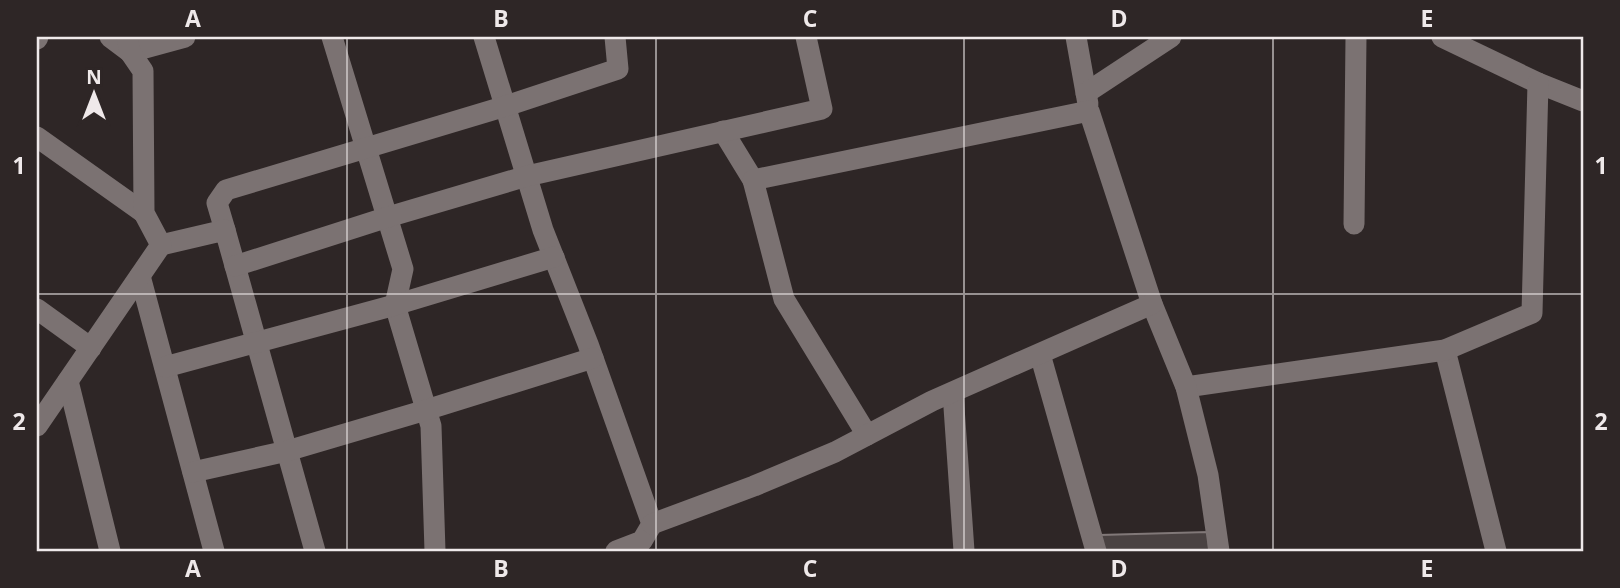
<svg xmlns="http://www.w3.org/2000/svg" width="1620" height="588" viewBox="0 0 1620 588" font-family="'Open Sans',sans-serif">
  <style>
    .building { fill: #4a4242; stroke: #817878; stroke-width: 2 }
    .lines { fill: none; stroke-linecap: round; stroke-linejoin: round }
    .minor { stroke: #7b7272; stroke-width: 21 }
    .grid { fill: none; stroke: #efe9ea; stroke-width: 2; stroke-opacity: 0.55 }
    .neatline { fill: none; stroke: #efe9ea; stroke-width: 2.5 }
    .grid-label { font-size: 23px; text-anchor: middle; font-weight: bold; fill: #efe9ea }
  </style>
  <rect width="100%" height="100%" fill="#2e2626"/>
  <!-- building -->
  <polygon class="building" points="1208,532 1209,551 1103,551 1100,535"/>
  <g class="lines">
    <!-- minor -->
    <g class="minor">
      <polyline points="110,37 130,52 185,37"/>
      <polyline points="332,37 403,269 395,305 431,426 435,551"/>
      <polyline points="484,37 543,230 588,344 652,524 642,541 616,551"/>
      <polyline points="1076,37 1088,104"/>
      <polyline points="1442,37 1538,83 1583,101"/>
      <polyline points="37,39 38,37"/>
      <polyline points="1086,93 1171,37"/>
      <polyline points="723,131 753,180"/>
      <polyline points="37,137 144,213"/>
      <polyline points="1354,224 1356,37"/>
      <polyline points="225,230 217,203 226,190 506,106 618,69 615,37"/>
      <polyline points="161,245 225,230 315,551"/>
      <polyline points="235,266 388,217 527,176 822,109 806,37"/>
      <polyline points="140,276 214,551"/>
      <polyline points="37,309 91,348"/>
      <polyline points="1445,350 1496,551"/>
      <polyline points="1040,354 1096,551"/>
      <polyline points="165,367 395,305 554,257"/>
      <polyline points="68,381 110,551"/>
      <polyline points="1186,387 1445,350 1532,313 1538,83"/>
      <polyline points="953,393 964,551"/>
      <polyline points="37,426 161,245 144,213 143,71 130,52 127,37"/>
      <polyline points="867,435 784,299 753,180 1089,111 1152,304 1186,387 1208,475 1219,551"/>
      <polyline points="193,472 287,451 426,410 593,358"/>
      <polyline points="652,524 754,486 835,452 932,401 1152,304"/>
    </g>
  </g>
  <!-- grid -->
  <path class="grid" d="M 347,37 L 347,551M 656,37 L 656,551M 964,37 L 964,551M 1273,37 L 1273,551M 37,294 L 1583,294"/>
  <!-- border -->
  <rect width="1620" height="588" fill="none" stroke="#2e2626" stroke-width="77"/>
  <!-- north arrow -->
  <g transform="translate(94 94)" stroke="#2e2626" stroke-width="5" paint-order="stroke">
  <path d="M0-5L12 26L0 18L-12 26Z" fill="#efe9ea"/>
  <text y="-10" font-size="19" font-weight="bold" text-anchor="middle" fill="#efe9ea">N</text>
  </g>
  <rect x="38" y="38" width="1544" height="512" class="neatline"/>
  <g class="grid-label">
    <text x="193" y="27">A</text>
    <text x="501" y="27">B</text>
    <text x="810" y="27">C</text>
    <text x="1119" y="27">D</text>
    <text x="1427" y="27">E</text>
    <text x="19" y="174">1</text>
    <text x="1601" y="174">1</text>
    <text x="19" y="430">2</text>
    <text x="1601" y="430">2</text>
    <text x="193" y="577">A</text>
    <text x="501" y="577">B</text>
    <text x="810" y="577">C</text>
    <text x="1119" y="577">D</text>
    <text x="1427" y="577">E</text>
  </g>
</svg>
